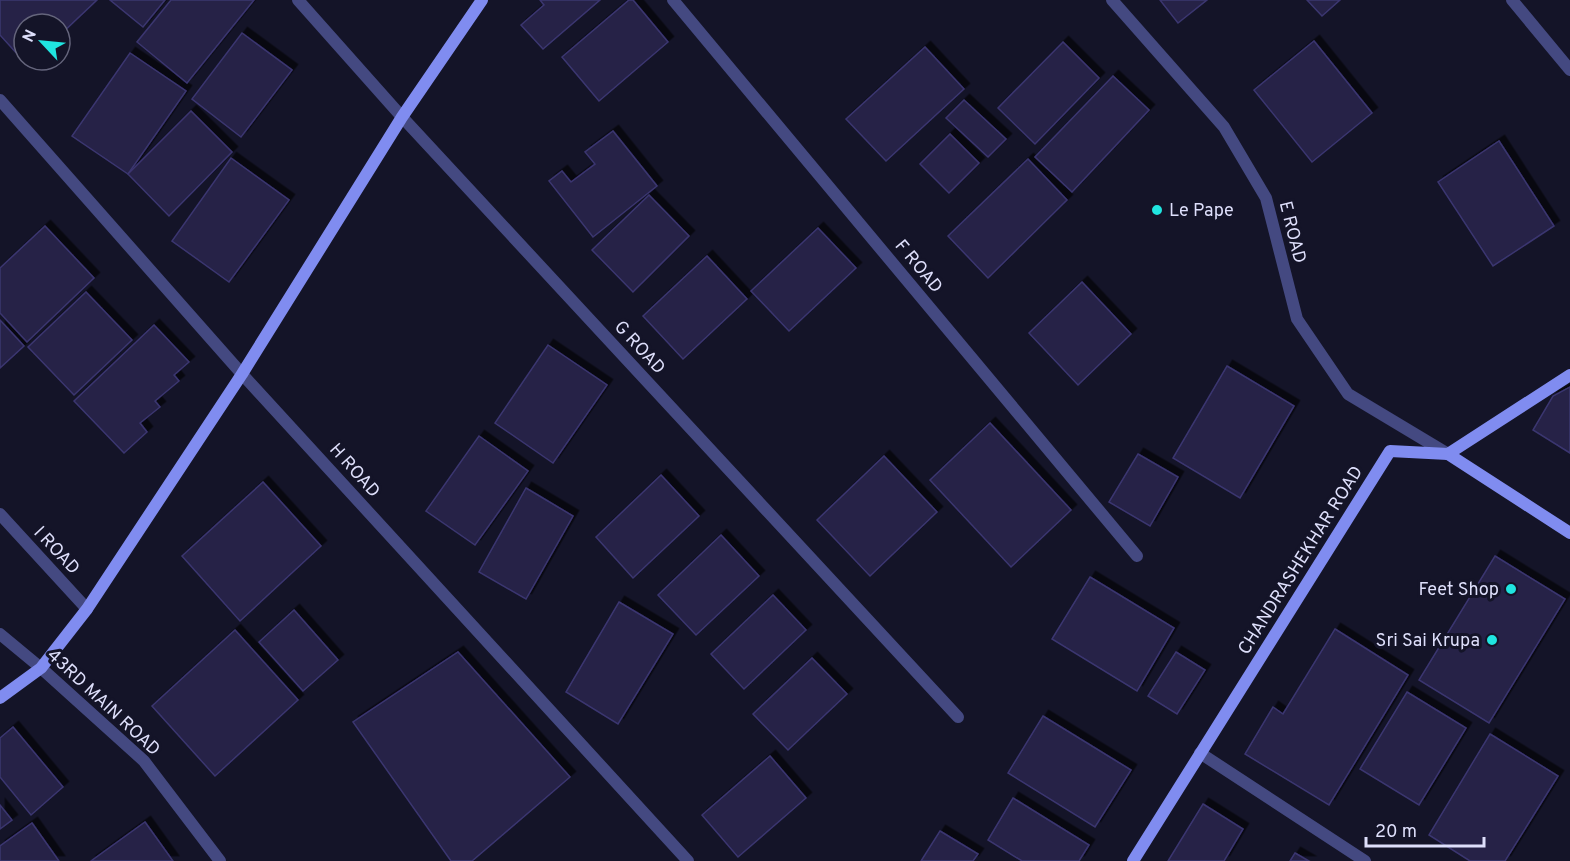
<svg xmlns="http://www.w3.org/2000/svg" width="1570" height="861" viewBox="0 0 1570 861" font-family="Overpass,sans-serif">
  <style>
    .building { fill: #252247; stroke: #3b3670; stroke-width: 1.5; filter: url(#shadow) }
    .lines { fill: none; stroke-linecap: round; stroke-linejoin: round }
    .street { stroke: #444981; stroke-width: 12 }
    .secondary { stroke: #808cf0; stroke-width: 12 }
    .poi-dot { fill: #20e5e0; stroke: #141428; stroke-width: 2 }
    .labels { text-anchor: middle; stroke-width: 6; stroke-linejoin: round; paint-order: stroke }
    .poi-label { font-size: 18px; fill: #dedffb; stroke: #141428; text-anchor: end }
    .street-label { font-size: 18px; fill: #dedffb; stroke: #141428 }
  </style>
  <defs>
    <filter id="shadow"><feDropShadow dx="5.5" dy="-5.5" stdDeviation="0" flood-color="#0009"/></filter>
  </defs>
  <rect width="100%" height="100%" fill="#141428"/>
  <!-- building -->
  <g class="building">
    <polygon points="0,0 97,0 60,35 60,24 24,24 24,60 34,60 28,66 0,35"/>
    <polygon points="110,0 165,0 143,27"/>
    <polygon points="171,0 254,0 187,83 137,42"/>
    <polygon points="540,0 600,0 543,49 521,25 544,5"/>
    <polygon points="629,0 633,0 668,42 599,101 562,57"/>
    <polygon points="1160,0 1207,0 1178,23"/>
    <polygon points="1307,0 1340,0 1322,16"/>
    <polygon points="242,33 292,70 241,137 192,99"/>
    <polygon points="1314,41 1372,113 1312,162 1254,90"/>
    <polygon points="1063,42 1099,78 1035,144 998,108"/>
    <polygon points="925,47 964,89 886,161 846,119"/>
    <polygon points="130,53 186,91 128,174 72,136"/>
    <polygon points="1113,76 1149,110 1072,192 1035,157"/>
    <polygon points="964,100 1006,139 988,157 946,118"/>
    <polygon points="191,111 232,152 169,216 128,174"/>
    <polygon points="613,131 657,186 593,237 549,181 562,171 571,182 595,164 585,152"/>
    <polygon points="950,134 979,163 949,193 920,164"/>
    <polygon points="1499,141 1554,226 1493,266 1438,182"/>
    <polygon points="231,158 289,200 229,282 172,241"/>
    <polygon points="1028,159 1067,200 988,278 948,236"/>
    <polygon points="649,195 689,236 633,292 592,250"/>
    <polygon points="45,226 94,278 27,342 0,313 0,268"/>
    <polygon points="818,228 856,268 789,331 751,291"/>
    <polygon points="707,256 747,299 683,359 643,316"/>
    <polygon points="1082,282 1131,334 1078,385 1029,333"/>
    <polygon points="86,292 132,340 74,395 28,347"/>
    <polygon points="0,320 24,346 0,368"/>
    <polygon points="154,325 189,362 174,375 179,381 155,401 160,407 140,423 147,432 124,453 74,401"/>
    <polygon points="548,345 607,385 553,463 495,423"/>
    <polygon points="1227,366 1294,406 1240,498 1173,458"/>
    <polygon points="1570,387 1570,453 1533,430 1553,396"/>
    <polygon points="990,423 1071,510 1011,567 930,480"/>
    <polygon points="479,436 528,471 475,545 426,511"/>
    <polygon points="1138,454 1178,477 1150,526 1109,502"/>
    <polygon points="884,456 937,512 870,576 817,520"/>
    <polygon points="661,475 699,516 633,578 596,537"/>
    <polygon points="263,482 321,546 240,621 182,556"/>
    <polygon points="526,488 573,516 526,599 479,572"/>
    <polygon points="721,535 759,576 696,635 658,595"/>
    <polygon points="1495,556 1565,599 1489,723 1419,680"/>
    <polygon points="1090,577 1174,628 1137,691 1052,639"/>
    <polygon points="773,595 806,630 744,689 711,654"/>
    <polygon points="619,602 673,634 618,724 566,692"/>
    <polygon points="294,610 338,660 303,691 259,642"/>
    <polygon points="1335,629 1408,675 1329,805 1245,754 1273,707 1283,714"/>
    <polygon points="235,630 298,700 215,776 152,706"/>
    <polygon points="458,652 570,777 472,861 451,861 353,722"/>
    <polygon points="1176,652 1205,670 1177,714 1148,696"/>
    <polygon points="812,658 847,694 788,750 753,714"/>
    <polygon points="1407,692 1466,728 1419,805 1360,769"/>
    <polygon points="1043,716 1131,770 1095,827 1008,773"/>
    <polygon points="13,727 63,787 31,815 0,777 0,738"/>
    <polygon points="1490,734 1558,776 1505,861 1470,861 1429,835"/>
    <polygon points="770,756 806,798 738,857 702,815"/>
    <polygon points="1013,798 1089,845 1079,861 1022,861 988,840"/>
    <polygon points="1203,804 1243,829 1224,861 1168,861"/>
    <polygon points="0,805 12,820 0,829"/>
    <polygon points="145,822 173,861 91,861"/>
    <polygon points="32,823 59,861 0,861 0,846"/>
    <polygon points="940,831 978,854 973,861 921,861"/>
    <polygon points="1295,853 1309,861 1290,861"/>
  </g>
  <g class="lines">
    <!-- street -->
    <g class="street">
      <polyline points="298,0 402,117 958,717"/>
      <polyline points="673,0 1137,556"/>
      <polyline points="1112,0 1224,127 1266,198 1297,319 1348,394 1448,454"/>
      <polyline points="1512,0 1570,70"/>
      <polyline points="0,100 242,374 688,861"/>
      <polyline points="0,514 87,609"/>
      <polyline points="0,634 41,668 144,761 220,861"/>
      <polyline points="1200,753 1365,861"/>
    </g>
    <!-- secondary -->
    <g class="secondary">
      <polyline points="1448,454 1570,533"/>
      <polyline points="0,698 41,668 87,609 242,374 402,117 482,0"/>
      <polyline points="1133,861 1390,451 1448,454 1570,375"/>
    </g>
  </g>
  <!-- markers -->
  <g class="poi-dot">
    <circle cx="1157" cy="210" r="6"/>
    <circle cx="1511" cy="589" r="6"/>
    <circle cx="1492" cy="640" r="6"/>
  </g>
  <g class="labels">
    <!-- poi labels -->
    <g class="poi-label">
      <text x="1169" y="216" text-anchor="start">Le Pape</text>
      <text x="1499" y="595">Feet Shop</text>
      <text x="1480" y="646">Sri Sai Krupa</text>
    </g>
    <!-- street labels -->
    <g class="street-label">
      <text transform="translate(1293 232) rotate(76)" y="6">E ROAD</text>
      <text transform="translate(919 266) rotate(50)" y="6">F ROAD</text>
      <text transform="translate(640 347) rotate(47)" y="6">G ROAD</text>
      <text transform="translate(355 470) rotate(48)" y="6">H ROAD</text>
      <text transform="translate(57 550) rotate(47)" y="6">I ROAD</text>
      <text transform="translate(1300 560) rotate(-58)" y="6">CHANDRASHEKHAR ROAD</text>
      <text transform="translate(104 702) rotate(43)" y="6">43RD MAIN ROAD</text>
    </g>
  </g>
  <!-- north arrow -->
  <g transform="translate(42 42) rotate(296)"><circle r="28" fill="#141428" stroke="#65657c" stroke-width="1.5"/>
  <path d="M0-4.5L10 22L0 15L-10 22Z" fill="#20e5e0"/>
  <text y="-9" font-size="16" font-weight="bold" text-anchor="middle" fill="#dedffb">N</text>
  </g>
  <!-- scale -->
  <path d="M1366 837v9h118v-9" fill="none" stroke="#dedffb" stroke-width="3"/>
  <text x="1375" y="837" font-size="18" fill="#dedffb" stroke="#141428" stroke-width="4.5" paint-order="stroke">20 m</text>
</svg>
